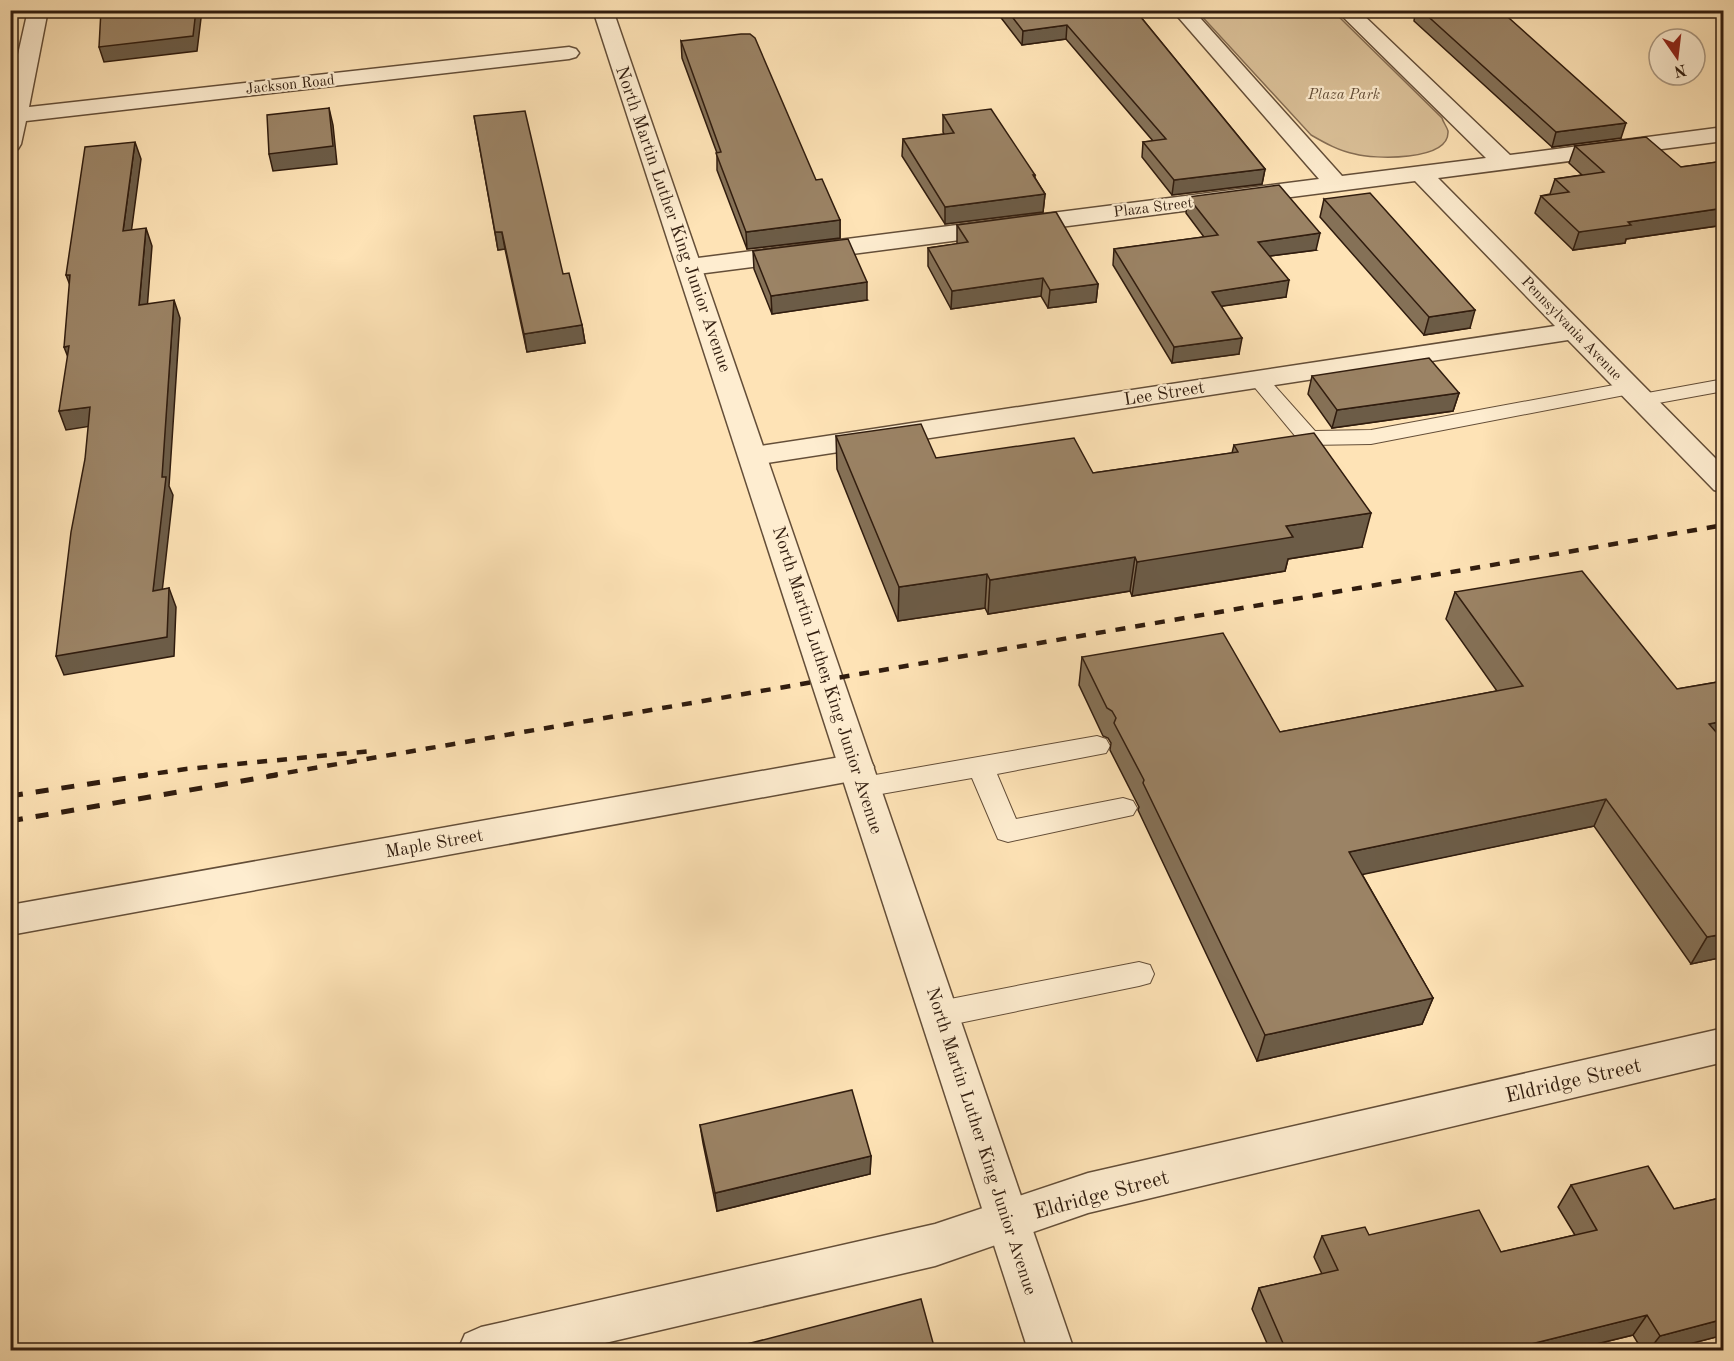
<svg xmlns="http://www.w3.org/2000/svg" width="1734" height="1361" viewBox="0 0 1734 1361" font-family="'Old Standard TT',serif">
  <style>
    .green { fill: #dbc199; stroke: #866e54; stroke-width: 1.5 }
    .lines { fill: none; stroke-linecap: round; stroke-linejoin: round }
    .service-casing { stroke: #644e38; stroke-width: 2 }
    .minor-casing { stroke: #644e38; stroke-width: 3 }
    .tertiary-casing { stroke: #644e38; stroke-width: 3 }
    .service { fill: #feedd0; fill-rule: evenodd }
    .minor { fill: #feedd0; fill-rule: evenodd }
    .tertiary { fill: #feedd0; fill-rule: evenodd }
    .rail-far1 { stroke: #301c0e; stroke-width: 4.5; stroke-dasharray: 10 10; stroke-linecap: butt }
    .rail { stroke: #301c0e; stroke-width: 5; stroke-dasharray: 13 13; stroke-linecap: butt }
    .wall { fill: #857157; stroke: #301c0e; stroke-width: 1.5 }
    .shaded-wall { fill: #6c5c47; stroke: #301c0e; stroke-width: 1.5 }
    .building { fill: #9b8365; stroke: #301c0e; stroke-width: 1.5 }
    .labels { text-anchor: middle; stroke-width: 4.5; stroke-linejoin: round; paint-order: stroke }
    .far-street-label { font-size: 15px; fill: #301c0e; stroke: #feedd0 }
    .far-park-label { font-size: 15px; font-style: italic; fill: #634e38; stroke: #feedd0 }
    .street-label { font-size: 18px; fill: #301c0e; stroke: #feedd0 }
    .near-street-label { font-size: 21px; fill: #301c0e; stroke: #feedd0 }
  </style>
  <rect width="100%" height="100%" fill="#fee3b6"/>
  <filter id="stains"><feTurbulence type="fractalNoise" baseFrequency=".00333" numOctaves="4"/><feColorMatrix values="0 0 0 0 .2 0 0 0 0 .09 0 0 0 0 .02 0 0 0 .5 -.17"/></filter>
  <radialGradient id="worn" r=".72"><stop offset=".6" stop-color="#630" stop-opacity="0"/><stop offset="1" stop-color="#630" stop-opacity=".3"/></radialGradient>
  <!-- green -->
  <path class="green" d="M 1197,11 L 1333,11 L 1442,118 C 1443,122 1447,127 1448,131 C 1450,162 1372,159 1355,154 C 1339,151 1325,143 1311,135 Z"/>
  <g class="lines">
    <!-- service casing -->
    <g class="service-casing">
      <g id="service">
        <polygon points="1258,373 1265,375 1315,431 1371,430 1630,382 1637,384 1641,388 1637,392 1630,394 1371,444 1309,445 1301,443 1251,383 1247,379 1251,375"/>
        <polygon points="1724,379 1724,391 1642,406 1634,405 1631,400 1634,395 1642,394"/>
        <polygon points="1097,736 1106,739 1110,746 1106,753 997,774 1016,819 1123,798 1133,801 1137,808 1133,815 1008,842 998,839 972,778 864,797 854,794 850,787 854,780 864,777"/>
        <polygon points="1139,962 1150,965 1154,974 1150,983 1139,986 940,1027 929,1023 925,1014 929,1005 940,1001"/>
      </g>
    </g>
    <!-- minor casing -->
    <g class="minor-casing">
      <g id="minor">
        <polygon points="28,10 48,10 29,107 569,47 576,49 579,53 576,57 569,59 26,121 21,144 18,149 10,151 10,90"/>
        <polygon points="1172,10 1193,10 1342,176 1486,158 1336,10 1358,10 1510,155 1724,127 1724,141 1438,178 1724,467 1724,493 1714,490 1568,340 754,465 744,462 740,456 744,450 754,447 1555,326 1415,181 690,275 681,272 677,267 681,262 690,259 1319,179"/>
        <polygon points="857,754 869,758 874,767 869,776 857,780 10,935 10,905"/>
        <polygon points="1724,1028 1724,1062 1088,1213 935,1266 575,1350 458,1350 465,1334 481,1327 935,1224 1088,1173"/>
      </g>
    </g>
    <!-- tertiary casing -->
    <g class="tertiary-casing">
      <polygon id="tertiary" points="593,10 613,10 1074,1350 1028,1350"/>
    </g>
    <!-- service -->
    <use href="#service" class="service"/>
    <!-- minor -->
    <use href="#minor" class="minor"/>
    <!-- tertiary -->
    <use href="#tertiary" class="tertiary"/>
    <!-- rail-far1 -->
    <g class="rail-far1">
      <polyline points="138,776 186,769 371,751"/>
      <polyline points="268,776 1724,525"/>
    </g>
    <!-- rail -->
    <g class="rail">
      <polyline points="10,796 147,775"/>
      <polyline points="10,821 277,775"/>
    </g>
  </g>
  <!-- wall -->
  <g class="wall">
    <polygon points="995,10 1135,10 1265,169 1262,184 1172,195 1142,157 1143,142 1153,141 1066,39 1022,45"/>
    <polygon points="1411,10 1560,10 1507,17 1621,138 1552,147 1414,21 1415,14"/>
    <polygon points="681,41 816,180 840,220 840,238 747,249 717,170 717,153 682,58"/>
    <polygon points="943,115 1035,175 1035,178 1045,194 1043,212 945,224 902,156 903,139 944,134 943,132"/>
    <polygon points="474,116 563,274 582,325 585,343 527,352 505,249 498,250"/>
    <polygon points="1575,146 1681,167 1724,161 1724,225 1626,239 1625,243 1573,250 1535,213 1541,196 1550,194 1555,179 1582,175 1569,163"/>
    <polygon points="1188,197 1316,250 1269,256 1286,297 1221,306 1239,354 1172,363 1113,265 1114,249 1204,237 1186,213"/>
    <polygon points="1324,199 1470,328 1424,335 1320,217"/>
    <polygon points="957,225 1098,284 1096,302 1048,308 1041,296 951,309 928,266 928,248 957,244"/>
    <polygon points="753,251 867,300 772,314 754,269"/>
    <polygon points="1312,376 1459,393 1453,411 1332,428 1308,394"/>
    <polygon points="836,436 936,458 1093,473 1232,453 1234,445 1362,547 1288,559 1285,571 1132,596 1130,591 988,614 985,608 898,621 837,469"/>
    <polygon points="1455,592 1677,689 1724,681 1724,957 1691,964 1594,826 1362,874 1433,998 1422,1024 1257,1061 1138,810 1139,807 1110,750 1111,743 1108,738 1103,736 1079,685 1082,657 1280,732 1497,691 1446,619"/>
    <polygon points="700,1125 871,1156 870,1174 717,1211 703,1143"/>
    <polygon points="1571,1185 1674,1209 1724,1197 1724,1335 1666,1350 1642,1350 1633,1335 1572,1350 1270,1350 1252,1309 1259,1288 1322,1274 1314,1257 1322,1236 1369,1235 1501,1252 1575,1235 1558,1207"/>
  </g>
  <!-- shaded-wall -->
  <g class="shaded-wall">
    <polygon points="196,10 202,10 197,51 104,62 99,47"/>
    <polygon points="406,10 458,10 407,16"/>
    <polygon points="1492,10 1560,10 1490,19"/>
    <polygon points="1067,25 1066,39 1022,45 1023,31"/>
    <polygon points="329,108 333,125 337,164 273,171 269,154"/>
    <polygon points="1626,123 1621,138 1552,147 1556,132"/>
    <polygon points="135,142 141,159 129,249 123,231"/>
    <polygon points="1265,169 1262,184 1172,195 1174,180"/>
    <polygon points="1045,194 1043,212 945,224 945,207"/>
    <polygon points="1724,208 1724,225 1626,239 1625,243 1573,250 1579,232 1628,222"/>
    <polygon points="840,220 840,238 747,249 746,232"/>
    <polygon points="146,228 152,246 146,323 139,305"/>
    <polygon points="495,232 502,232 505,249 498,250"/>
    <polygon points="1320,233 1316,250 1255,258 1258,242"/>
    <polygon points="66,275 70,275 73,293"/>
    <polygon points="1043,278 1041,296 951,309 952,291"/>
    <polygon points="1289,280 1286,297 1209,308 1212,292"/>
    <polygon points="867,282 867,300 772,314 771,296"/>
    <polygon points="1098,284 1096,302 1048,308 1050,290"/>
    <polygon points="174,300 180,318 169,486 173,495 160,610 153,591"/>
    <polygon points="1475,310 1470,328 1424,335 1429,317"/>
    <polygon points="582,325 585,343 527,352 524,334"/>
    <polygon points="1242,338 1239,354 1172,363 1174,347"/>
    <polygon points="69,346 71,365 64,347"/>
    <polygon points="1459,393 1453,411 1332,428 1337,410"/>
    <polygon points="90,407 98,425 66,430 59,411"/>
    <polygon points="1371,513 1362,547 1288,559 1285,571 1132,596 1137,562 1286,526"/>
    <polygon points="1135,557 1130,591 988,614 990,580"/>
    <polygon points="987,574 985,608 898,621 899,587"/>
    <polygon points="169,588 176,607 174,656 64,675 56,656"/>
    <polygon points="1724,721 1724,746 1709,724"/>
    <polygon points="1606,799 1594,826 1341,879 1349,852"/>
    <polygon points="1724,934 1724,957 1691,964 1707,937"/>
    <polygon points="1433,998 1422,1024 1257,1061 1265,1035"/>
    <polygon points="871,1156 870,1174 717,1211 715,1193"/>
    <polygon points="1647,1315 1633,1335 1572,1350 1507,1350"/>
    <polygon points="1724,1319 1724,1335 1666,1350 1649,1350 1660,1336"/>
  </g>
  <!-- building -->
  <g class="building">
    <polygon points="101,10 196,10 193,36 99,47"/>
    <polygon points="1007,10 1135,10 1265,169 1174,180 1143,142 1166,139 1067,25 1023,31"/>
    <polygon points="1421,10 1500,10 1626,123 1556,132"/>
    <polygon points="741,34 750,34 755,38 816,180 822,179 840,220 746,232 716,153 721,152 681,41"/>
    <polygon points="329,108 333,146 269,154 267,115"/>
    <polygon points="991,109 1035,175 1033,175 1045,194 945,207 903,139 954,133 943,115"/>
    <polygon points="525,111 563,274 569,273 582,325 524,334 502,232 495,232 474,116"/>
    <polygon points="1646,137 1681,167 1724,161 1724,208 1628,222 1631,225 1579,232 1541,196 1569,192 1555,179 1604,172 1575,146"/>
    <polygon points="135,142 123,231 146,228 139,305 174,300 162,477 166,477 153,591 169,588 167,637 56,656 71,532 85,459 90,407 59,411 69,346 64,347 70,275 66,275 85,147"/>
    <polygon points="1279,185 1320,233 1258,242 1289,280 1212,292 1242,338 1174,347 1114,249 1218,235 1188,197"/>
    <polygon points="1370,193 1475,310 1429,317 1324,199"/>
    <polygon points="1056,212 1098,284 1050,290 1043,278 952,291 928,248 968,242 957,225"/>
    <polygon points="848,239 867,282 771,296 753,251"/>
    <polygon points="1429,358 1459,393 1337,410 1312,376"/>
    <polygon points="921,424 936,458 1074,438 1093,473 1238,452 1234,445 1314,433 1371,513 1286,526 1293,537 1137,562 1135,557 990,580 987,574 899,587 836,436"/>
    <polygon points="1582,571 1677,689 1724,681 1724,721 1709,724 1724,741 1724,934 1707,937 1606,799 1349,852 1433,998 1265,1035 1143,783 1144,780 1114,723 1116,718 1112,711 1107,708 1082,657 1223,633 1280,732 1523,686 1455,592"/>
    <polygon points="852,1090 871,1156 715,1193 700,1125"/>
    <polygon points="1648,1166 1674,1209 1724,1197 1724,1319 1660,1336 1647,1315 1507,1350 1286,1350 1259,1288 1338,1270 1322,1236 1365,1227 1369,1235 1479,1210 1501,1252 1597,1230 1571,1185"/>
    <polygon points="921,1299 935,1350 724,1350"/>
  </g>
  <g class="labels">
    <!-- far-street labels -->
    <g class="far-street-label">
      <text transform="translate(290 84) rotate(-6)" y="5">Jackson Road</text>
      <text transform="translate(1153 207) rotate(-7)" y="5">Plaza Street</text>
      <text transform="translate(1572 328) rotate(46)" y="5">Pennsylvania Avenue</text>
    </g>
    <!-- far-park labels -->
    <g class="far-park-label">
      <text x="1344" y="99">Plaza Park</text>
    </g>
    <!-- street labels -->
    <g class="street-label">
      <text transform="translate(674 219) rotate(71)" y="6">North Martin Luther King Junior Avenue</text>
      <text transform="translate(1164 393) rotate(-9)" y="6">Lee Street</text>
      <text transform="translate(828 680) rotate(72)" y="6">North Martin Luther King Junior Avenue</text>
      <text transform="translate(434 843) rotate(-10)" y="6">Maple Street</text>
      <text transform="translate(982 1141) rotate(72)" y="6">North Martin Luther King Junior Avenue</text>
    </g>
    <!-- near-street labels -->
    <g class="near-street-label">
      <text transform="translate(1573 1080) rotate(-13)" y="7">Eldridge Street</text>
      <text transform="translate(1101 1194) rotate(-15)" y="7">Eldridge Street</text>
    </g>
  </g>
  <!-- margin -->
  <rect width="1734" height="1361" fill="none" stroke="#fee3b6" stroke-width="36"/>
  <rect x="12" y="12" width="1710" height="1337" fill="none" stroke="#301c0e" stroke-width="3"/>
  <rect x="18" y="18" width="1698" height="1325" fill="none" stroke="#301c0e" stroke-width="1.5"/>
  <!-- north arrow -->
  <g transform="translate(1677 57) rotate(166)"><circle r="28" fill="#feedd0" stroke="#ac9982" stroke-width="1.5"/>
  <path d="M0-4.5L10 22L0 15L-10 22Z" fill="#8f2418"/>
  <text y="-9" font-size="16" font-weight="bold" text-anchor="middle" fill="#301c0e">N</text>
  </g>
  <rect width="100%" height="100%" filter="url(#stains)"/>
  <rect width="100%" height="100%" fill="url(#worn)"/>
</svg>
